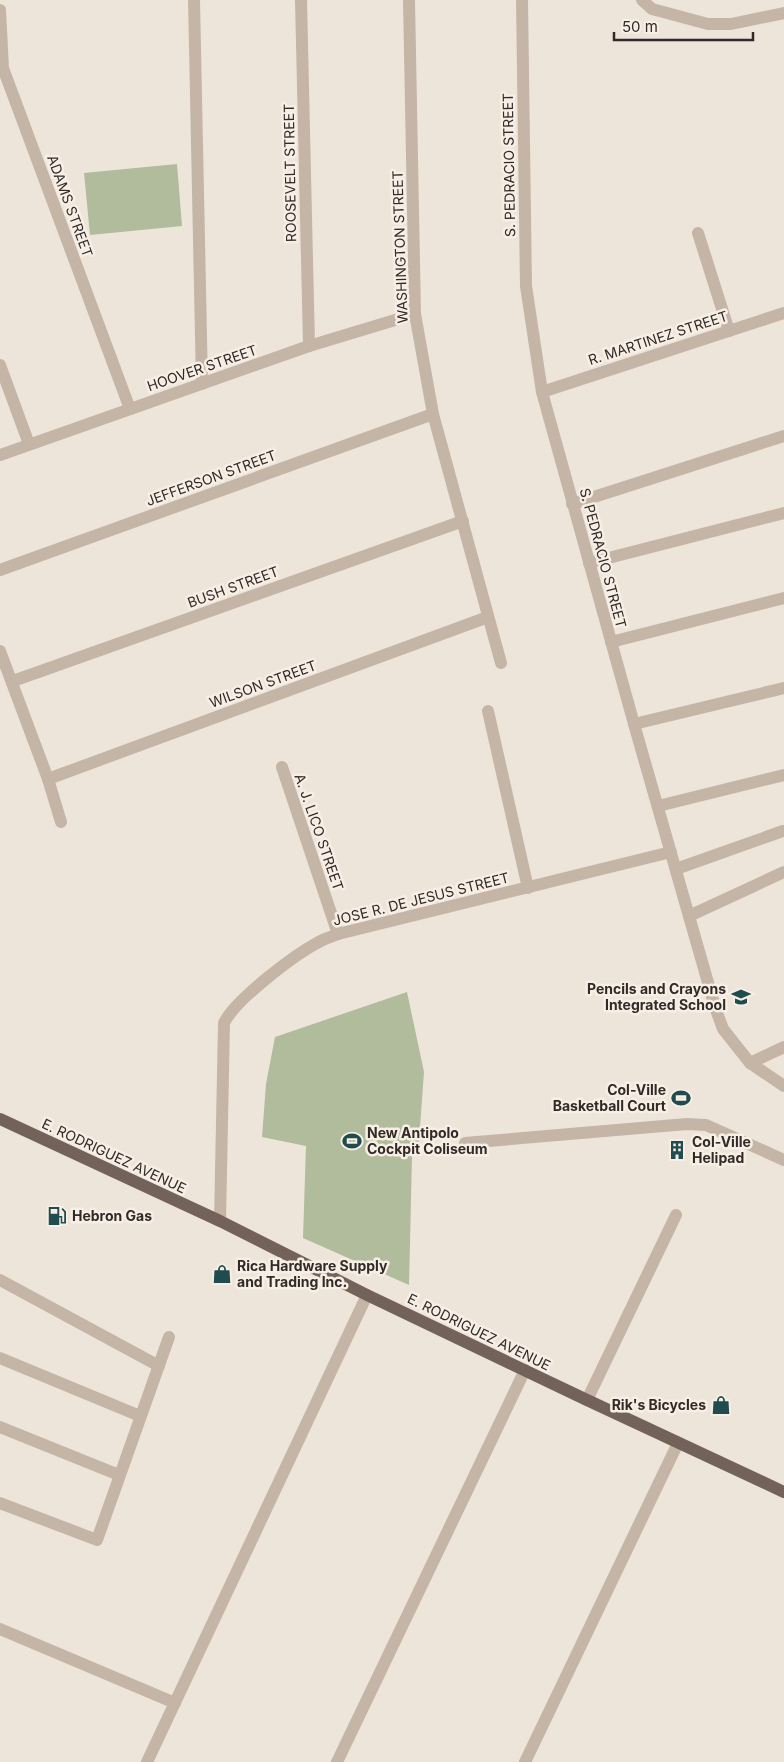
<svg xmlns="http://www.w3.org/2000/svg" width="784" height="1762" viewBox="0 0 784 1762" font-family="Inter,sans-serif">
  <style>
    .green { fill: #b0bc9b }
    .lines { fill: none; stroke-linecap: round; stroke-linejoin: round }
    .minor { stroke: #c5b5a7; stroke-width: 12 }
    .major { stroke: #736259; stroke-width: 12 }
    .labels { text-anchor: middle; stroke-width: 5; stroke-linejoin: round; paint-order: stroke }
    .street-label { font-size: 14px; fill: #322a27; stroke: #f7efe5 }
    .poi-label { font-size: 14px; font-weight: bold; fill: #322a27; stroke: #f7efe5; text-anchor: start }
  </style>
  <rect width="100%" height="100%" fill="#eee5da"/>
  <!-- green -->
  <g class="green">
    <polygon points="177,164 182,226 90,235 84,173"/>
    <polygon points="407,992 424,1072 418,1155 412,1156 409,1285 303,1238 306,1146 262,1137 266,1084 275,1037"/>
  </g>
  <g class="lines">
    <!-- minor -->
    <g class="minor">
      <polyline points="194,0 202,384"/>
      <polyline points="301,0 309,346"/>
      <polyline points="409,0 415,314 433,414 501,663"/>
      <polyline points="522,0 526,286 542,392 634,724 715,1007 723,1029 750,1063 784,1086"/>
      <polyline points="642,0 652,9 708,24 731,24 784,13"/>
      <polyline points="0,10 3,68 130,409"/>
      <polyline points="698,233 729,331"/>
      <polyline points="0,365 29,444"/>
      <polyline points="542,392 784,313"/>
      <polyline points="0,455 309,346 415,314"/>
      <polyline points="572,504 784,436"/>
      <polyline points="589,563 784,513"/>
      <polyline points="0,570 433,414"/>
      <polyline points="611,642 784,598"/>
      <polyline points="0,651 48,779 61,822"/>
      <polyline points="13,681 463,521"/>
      <polyline points="488,711 528,888"/>
      <polyline points="634,724 784,688"/>
      <polyline points="282,767 338,934"/>
      <polyline points="48,779 488,617"/>
      <polyline points="658,806 784,775"/>
      <polyline points="676,869 783,831"/>
      <polyline points="689,916 784,872"/>
      <polyline points="750,1063 784,1047"/>
      <polyline points="465,1143 687,1124 706,1125 784,1160"/>
      <path d="M 220,1221 L 224,1023 C 235,1000 293,956 317,943 C 323,939 331,937 338,934 L 671,852"/>
      <polyline points="0,1280 159,1366"/>
      <polyline points="0,1358 140,1416"/>
      <polyline points="587,1400 676,1215"/>
      <polyline points="0,1427 119,1475"/>
      <polyline points="0,1503 97,1540 169,1337"/>
      <polyline points="0,1629 175,1703"/>
      <polyline points="147,1762 367,1295"/>
      <polyline points="337,1762 525,1370"/>
      <polyline points="525,1762 678,1443"/>
    </g>
    <!-- major -->
    <polyline class="major" points="0,1119 220,1221 367,1295 587,1400 784,1492"/>
  </g>
  <!-- icons -->
  <defs>
    <g id="school-bare" transform="scale(1.5)"><path d="M0-5L7-2L0 1L-7-2ZM-4 1L0 2.5L4 1V4Q0 6-4 4Z" fill="#214c4f" stroke="#f7efe5" stroke-width="2.5" paint-order="stroke"/></g>
    <g id="stadium-bare" transform="scale(1.5)"><path d="M0-5a6.5 5 0 1 0 0 10a6.5 5 0 1 0 0-10ZM-3.5-1.8h7v3.6h-7Z" fill="#214c4f" stroke="#f7efe5" stroke-width="2.5" paint-order="stroke"/></g>
    <g id="building-bare" transform="scale(1.5)"><path d="M-4-6H4V6H1V3H-1V6H-4ZM-2.5-4.3h1.7v1.8h-1.7ZM.8-4.3h1.7v1.8H.8ZM-2.5-1h1.7V.8h-1.7ZM.8-1h1.7V.8H.8Z" fill="#214c4f" stroke="#f7efe5" stroke-width="2.5" paint-order="stroke"/></g>
    <g id="fuel-bare" transform="scale(1.5)"><path d="M-5.5-6h7V0h2V4h1.3V-2.5L3-4.5l.8-.8L6-3V5H2.5V1h-1V6h-7ZM-4.2-4.7v3.2H.2V-4.7Z" fill="#214c4f" stroke="#f7efe5" stroke-width="2.5" paint-order="stroke"/></g>
    <g id="shop-bare" transform="scale(1.5)"><path d="M-5-2.5h2.3a2.7 3.5 0 0 1 5.4 0H5L5.5 6h-11ZM-1.5-2.5h3a1.5 2.3 0 0 0-3 0Z" fill="#214c4f" stroke="#f7efe5" stroke-width="2.5" paint-order="stroke"/></g>
  </defs>
  <g fill-rule="evenodd">
    <use href="#school-bare" x="741" y="997"/>
    <use href="#stadium-bare" x="681" y="1098"/>
    <use href="#stadium-bare" x="352" y="1141"/>
    <use href="#building-bare" x="677" y="1150"/>
    <use href="#fuel-bare" x="57" y="1216"/>
    <use href="#shop-bare" x="222" y="1274"/>
    <use href="#shop-bare" x="721" y="1405"/>
  </g>
  <g class="labels">
    <!-- street labels -->
    <g class="street-label">
      <text transform="translate(509 165) rotate(-91)" y="5">S. PEDRACIO STREET</text>
      <text transform="translate(290 173) rotate(-91)" y="5">ROOSEVELT STREET</text>
      <text transform="translate(70 206) rotate(70)" y="5">ADAMS STREET</text>
      <text transform="translate(400 247) rotate(-92)" y="5">WASHINGTON STREET</text>
      <text transform="translate(658 338) rotate(-18)" y="5">R. MARTINEZ STREET</text>
      <text transform="translate(202 368) rotate(-19)" y="5">HOOVER STREET</text>
      <text transform="translate(211 478) rotate(-20)" y="5">JEFFERSON STREET</text>
      <text transform="translate(603 558) rotate(75)" y="5">S. PEDRACIO STREET</text>
      <text transform="translate(233 587) rotate(-20)" y="5">BUSH STREET</text>
      <text transform="translate(263 684) rotate(-20)" y="5">WILSON STREET</text>
      <text transform="translate(319 832) rotate(71)" y="5">A. J. LICO STREET</text>
      <text transform="translate(421 899) rotate(-14)" y="5">JOSE R. DE JESUS STREET</text>
      <text transform="translate(114 1156) rotate(25)" y="5">E. RODRIGUEZ AVENUE</text>
      <text transform="translate(479 1332) rotate(26)" y="5">E. RODRIGUEZ AVENUE</text>
    </g>
    <!-- poi labels -->
    <g class="poi-label">
      <text x="726" y="994" text-anchor="end">Pencils and Crayons<tspan x="726" dy="16">Integrated School</tspan></text>
      <text x="666" y="1095" text-anchor="end">Col-Ville<tspan x="666" dy="16">Basketball Court</tspan></text>
      <text x="367" y="1138">New Antipolo<tspan x="367" dy="16">Cockpit Coliseum</tspan></text>
      <text x="692" y="1147">Col-Ville<tspan x="692" dy="16">Helipad</tspan></text>
      <text x="72" y="1221">Hebron Gas</text>
      <text x="237" y="1271">Rica Hardware Supply<tspan x="237" dy="16">and Trading Inc.</tspan></text>
      <text x="706" y="1410" text-anchor="end">Rik's Bicycles</text>
    </g>
  </g>
  <!-- scale -->
  <path d="M614 32v8h139v-8" fill="none" stroke="#322a27" stroke-width="2.5"/>
  <text x="622" y="32" font-size="15" fill="#322a27" stroke="#f7efe5" stroke-width="4" paint-order="stroke">50 m</text>
</svg>
